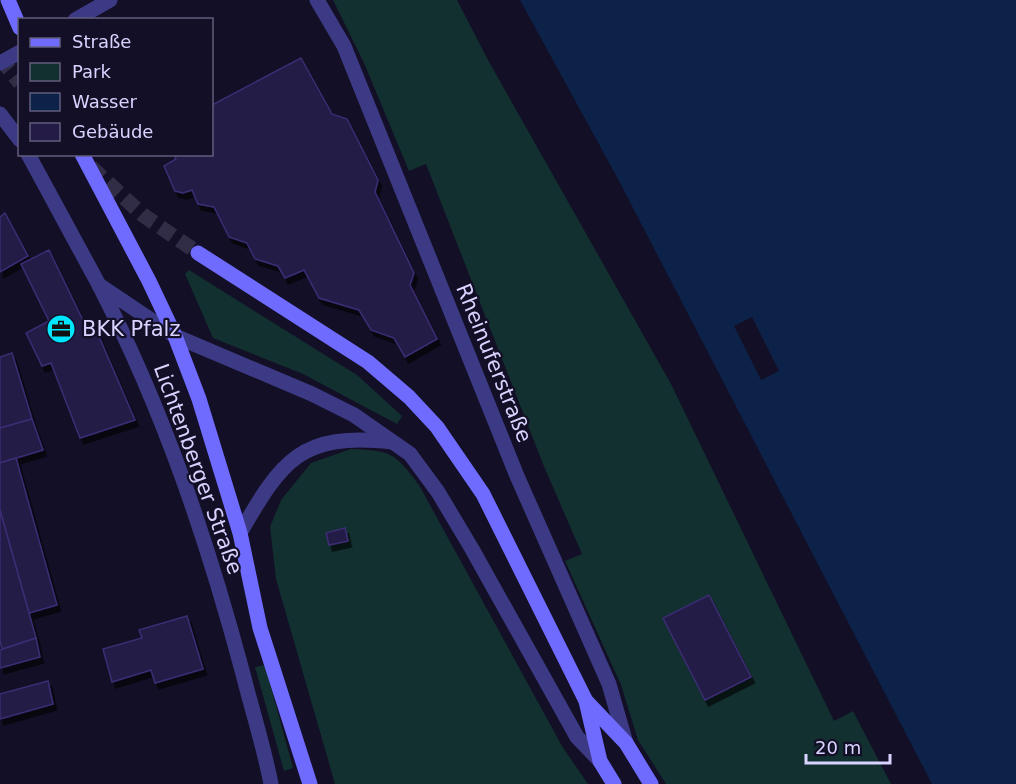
<svg xmlns="http://www.w3.org/2000/svg" width="1016" height="784" viewBox="0 0 1016 784" font-family="'DejaVu Sans',sans-serif">
  <style>
    .green { fill: #12302f }
    .water { fill: #0c2248 }
    .pier { fill: #130f26 }
    .building { fill: #241b47; stroke: #3b2d73; stroke-width: 1.5; filter: url(#shadow) }
    .lines { fill: none; stroke-linecap: round; stroke-linejoin: round }
    .secondary-tunnel { stroke: #312d47; stroke-width: 15; stroke-dasharray: 15 8; stroke-linecap: butt }
    .minor { stroke: #3d3a85; stroke-width: 15 }
    .tertiary { stroke: #3d3a85; stroke-width: 15 }
    .secondary { stroke: #6f6bff; stroke-width: 15 }
    .labels { text-anchor: middle; stroke-width: 4.5; stroke-linejoin: round; paint-order: stroke }
    .poi-label { font-size: 21px; fill: #d9d4ff; stroke: #130f26; text-anchor: start }
    .street-label { font-size: 21px; fill: #d9d4ff; stroke: #130f26 }
  </style>
  <defs>
    <filter id="shadow"><feDropShadow dx="3.5" dy="6" stdDeviation="0" flood-color="#0009"/></filter>
  </defs>
  <rect width="100%" height="100%" fill="#130f26"/>
  <!-- green -->
  <g class="green">
    <polygon points="333,0 457,0 488,60 671,384 834,721 853,711 891,784 666,784 638,740 621,685 565,561 582,554 543,464 426,164 409,171 364,63"/>
    <polygon points="189,270 357,375 402,416 397,424 303,374 213,338 185,274"/>
    <path d="M 351,449 C 392,451 394,452 419,485 L 562,746 L 588,784 L 335,784 L 276,579 L 270,527 L 281,500 L 311,463 Z"/>
    <polygon points="265,665 293,768 284,771 255,667"/>
  </g>
  <!-- water -->
  <polygon class="water" points="520,0 1016,0 1016,784 932,784 618,179"/>
  <!-- pier -->
  <polygon class="pier" points="752,317 779,371 761,380 734,326"/>
  <!-- building -->
  <g class="building">
    <polygon points="301,58 332,114 347,119 378,180 375,192 414,273 410,285 437,339 405,357 394,338 371,330 359,310 319,298 304,270 285,278 278,266 255,259 247,243 229,237 214,207 198,204 192,190 183,193 175,191 164,166 176,159 174,154 212,154 212,105"/>
    <polygon points="5,213 28,256 0,272 0,217"/>
    <polygon points="49,250 90,335 97,332 135,420 80,438 51,363 42,366 26,333 49,321 21,264"/>
    <polygon points="12,353 32,419 0,428 0,357"/>
    <polygon points="32,419 43,450 0,463 0,428"/>
    <polygon points="16,458 57,605 29,613 0,510 0,463"/>
    <polygon points="0,510 36,638 2,649 0,641"/>
    <polygon points="345,528 348,541 329,545 326,533"/>
    <polygon points="709,595 751,677 705,700 663,618"/>
    <polygon points="187,616 203,669 155,683 151,670 112,682 103,649 142,638 139,630"/>
    <polygon points="36,638 40,657 0,668 0,650"/>
    <polygon points="48,681 53,704 0,719 0,694"/>
  </g>
  <g class="lines">
    <!-- secondary-tunnel -->
    <g class="secondary-tunnel">
      <polyline points="0,58 20,83"/>
      <polyline points="91,167 143,215 198,253"/>
    </g>
    <!-- minor -->
    <g class="minor">
      <polyline points="317,0 344,46 517,476 609,684 626,743"/>
      <polyline points="75,20 110,0"/>
      <path d="M 99,285 C 163,409 207,539 243,674 C 252,710 264,747 271,784"/>
    </g>
    <!-- tertiary -->
    <g class="tertiary">
      <polyline points="0,63 20,52"/>
      <polyline points="0,114 20,140"/>
      <polyline points="28,154 99,285 175,336 312,394 354,415 410,454 438,492 472,549 577,737 600,761"/>
      <path d="M 240,533 C 282,460 301,432 392,442"/>
    </g>
    <!-- secondary -->
    <g class="secondary">
      <polyline points="8,0 20,28"/>
      <polyline points="82,154 149,281 175,336 199,399 240,533 260,628 310,784"/>
      <polyline points="198,253 368,362 409,397 437,427 483,494 586,701 600,761 614,784"/>
      <polyline points="586,701 626,743 651,784"/>
    </g>
  </g>
  <!-- icons -->
  <defs>
    <g id="office-disc" transform="scale(1.5)"><circle r="9.5" fill="#00e5ff" stroke="#130f26"/><path d="M-6-3h4V-5.5h4V-3h4V5H-6ZM-1-4.5V-3h2v-1.5ZM-6 0V1H6V0Z" fill="#111"/></g>
  </defs>
  <g fill-rule="evenodd">
    <use href="#office-disc" x="61" y="329"/>
  </g>
  <g class="labels">
    <!-- poi labels -->
    <g class="poi-label">
      <text x="82" y="336">BKK Pfalz</text>
    </g>
    <!-- street labels -->
    <g class="street-label">
      <text transform="translate(494 363) rotate(68)" y="7">Rheinuferstraße</text>
      <text transform="translate(198 469) rotate(70)" y="7">Lichtenberger Straße</text>
    </g>
  </g>
  <!-- legend -->
  <rect x="18" y="18" width="195" height="138" fill="#130f26" stroke="#625e7d" stroke-width="1.5"/>
  <rect x="30" y="38" width="30" height="9" fill="#6f6bff" stroke="#625e7d" stroke-width="1.5"/>
  <text x="72" y="48" font-size="18" fill="#d9d4ff">Straße</text>
  <rect x="30" y="63" width="30" height="18" fill="#12302f" stroke="#625e7d" stroke-width="1.5"/>
  <text x="72" y="78" font-size="18" fill="#d9d4ff">Park</text>
  <rect x="30" y="93" width="30" height="18" fill="#0c2248" stroke="#625e7d" stroke-width="1.5"/>
  <text x="72" y="108" font-size="18" fill="#d9d4ff">Wasser</text>
  <rect x="30" y="123" width="30" height="18" fill="#241b47" stroke="#625e7d" stroke-width="1.5"/>
  <text x="72" y="138" font-size="18" fill="#d9d4ff">Gebäude</text>
  <!-- scale -->
  <path d="M806 754v9h84v-9" fill="none" stroke="#d9d4ff" stroke-width="3"/>
  <text x="815" y="754" font-size="18" fill="#d9d4ff" stroke="#130f26" stroke-width="4.5" paint-order="stroke">20 m</text>
</svg>
